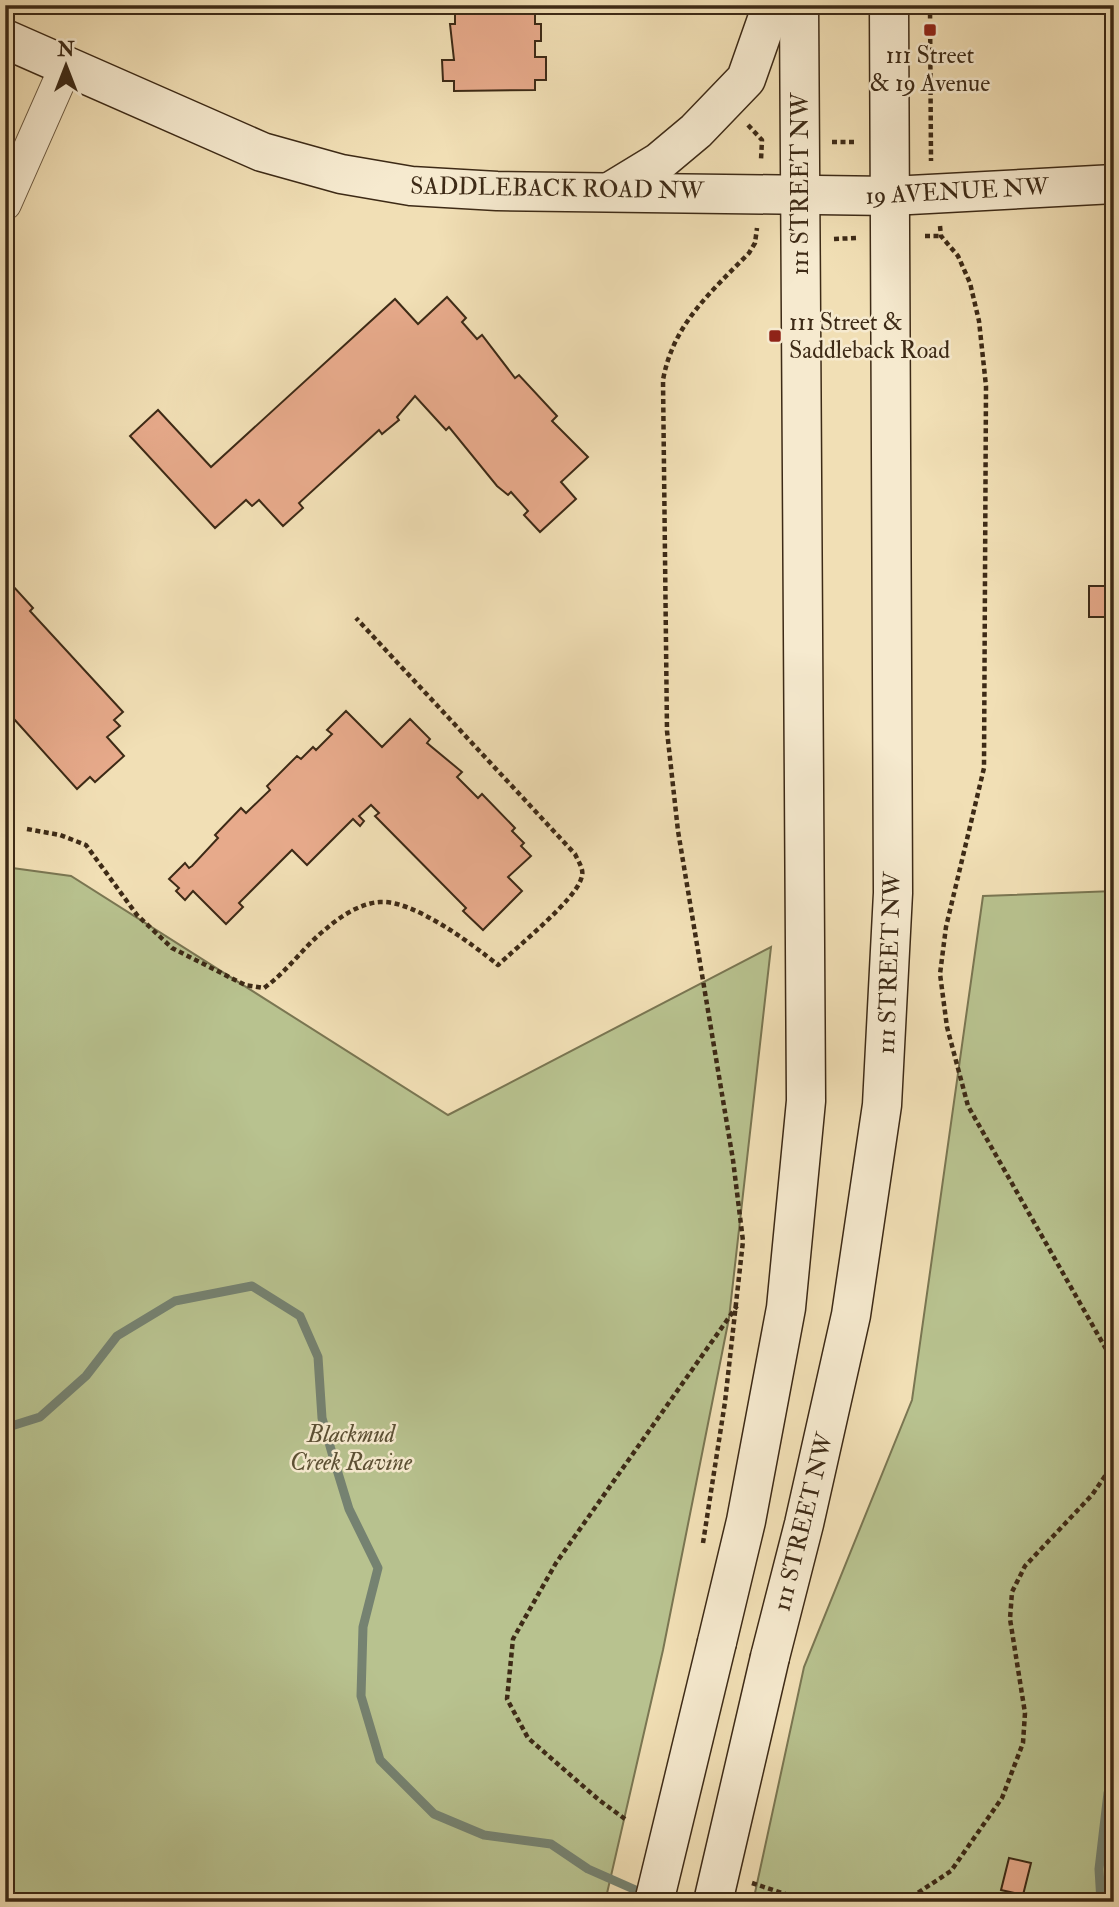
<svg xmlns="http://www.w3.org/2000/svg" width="1119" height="1907" viewBox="0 0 1119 1907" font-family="'IM FELL Double Pica',serif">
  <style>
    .green { fill: #b8c28f; stroke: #7a7652; stroke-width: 2 }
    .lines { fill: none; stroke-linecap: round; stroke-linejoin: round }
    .stream { stroke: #758271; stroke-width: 9 }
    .building { fill: #e7aa8b; stroke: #3d2a16; stroke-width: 2 }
    .street-casing { stroke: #6a573e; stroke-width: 34 }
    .secondary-casing { stroke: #3d2a16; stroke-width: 41 }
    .path { stroke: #3d2a16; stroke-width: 4.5; stroke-dasharray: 5 3.5; stroke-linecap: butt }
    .street { stroke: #f6eacf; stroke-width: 32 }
    .secondary { stroke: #f6eacf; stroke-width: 38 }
    .secondary-bridge-casing { stroke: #3d2a16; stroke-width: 41; stroke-linecap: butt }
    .secondary-bridge { stroke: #f6eacf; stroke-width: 38 }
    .poi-dot { fill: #8f2418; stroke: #f6eacf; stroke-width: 2.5 }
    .labels { text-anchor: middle; stroke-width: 5; stroke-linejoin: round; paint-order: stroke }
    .poi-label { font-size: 24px; fill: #3d2a16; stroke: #f6eacf }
    .street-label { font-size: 24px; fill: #3d2a16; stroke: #f6eacf }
    .park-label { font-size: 24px; font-style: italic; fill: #5c5034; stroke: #f6eacf }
  </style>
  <rect width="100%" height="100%" fill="#f1dfb5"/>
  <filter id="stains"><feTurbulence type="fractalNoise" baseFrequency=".00286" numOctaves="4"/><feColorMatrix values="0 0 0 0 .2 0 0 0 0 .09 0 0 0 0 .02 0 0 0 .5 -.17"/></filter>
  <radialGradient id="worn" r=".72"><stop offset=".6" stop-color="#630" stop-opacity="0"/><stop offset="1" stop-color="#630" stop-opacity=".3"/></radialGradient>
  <!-- green -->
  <g class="green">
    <polygon points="5,867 71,876 448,1115 771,947 729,1318 663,1650 605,1902 5,1902"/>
    <polygon points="1114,891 1114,1902 753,1902 804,1667 912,1400 983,896"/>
  </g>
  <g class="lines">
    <!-- stream -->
    <g class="stream">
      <polyline points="5,1428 40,1417 86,1376 117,1336 175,1301 252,1286 300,1316 318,1357 322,1418 334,1460 349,1509 378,1568 363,1627 361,1696 380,1760 434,1814 484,1835 551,1844 588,1869 647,1895"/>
      <polyline points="1101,1902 1099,1869 1108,1793 1114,1784"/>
    </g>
  </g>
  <!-- building -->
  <g class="building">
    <polygon points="442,5 546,5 546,9 535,9 535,24 541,24 541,41 535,41 535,57 546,57 546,80 535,80 535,90 454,91 454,81 443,81 442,60 454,60 450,24 455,24 455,7"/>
    <polygon points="447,297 466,318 462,322 477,339 482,335 515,378 519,375 557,416 552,421 588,457 561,482 576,499 540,532 524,515 528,511 511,492 508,495 497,486 449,427 446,430 415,396 397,417 399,420 382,434 379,430 299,503 303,508 283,526 259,500 252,506 246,500 215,528 130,436 158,410 211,467 395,299 418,324"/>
    <polygon points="5,586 9,589 13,586 33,608 30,611 123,712 114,720 120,726 107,737 124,756 95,782 90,777 77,789 5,709"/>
    <rect x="1089" y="586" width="25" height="31"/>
    <polygon points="346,711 382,747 410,719 430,739 427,743 462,772 457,777 478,798 482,794 515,828 512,831 524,843 521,846 531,856 508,877 522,891 483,930 463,911 466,908 375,816 379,813 371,805 359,816 364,821 360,826 353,819 307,865 292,850 239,903 243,907 226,924 193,891 185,900 176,891 179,888 169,879 185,863 189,868 192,866 218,838 215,835 241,808 246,813 270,790 267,786 297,756 301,759 313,747 316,750 332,734 327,730"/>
    <polygon points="1009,1858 1031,1863 1023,1895 1001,1890"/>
  </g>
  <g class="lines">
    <!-- street casing -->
    <g class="street-casing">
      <polyline id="street" points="5,204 66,66"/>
    </g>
    <!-- secondary casing -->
    <g class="secondary-casing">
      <g id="secondary">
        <polyline points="5,39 262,152 341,174 411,186 497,191 891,196 1114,184"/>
        <polyline points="613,190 659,162 696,131 746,79 772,5"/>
        <polyline points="717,1642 746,1521 786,1308 806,1101 799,5"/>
        <polyline points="770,1657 804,1524 851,1315 882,1105 893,893 889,5"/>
      </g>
    </g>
    <!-- path -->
    <g class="path">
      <polyline points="930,5 931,161"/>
      <polyline points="748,125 762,140 761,160"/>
      <polyline points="832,142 855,142"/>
      <polyline points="940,226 941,236 958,256 970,283 979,321 986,386 984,768 946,927 940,974 947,1027 968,1106 1114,1363"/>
      <polyline points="925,236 941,236"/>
      <polyline points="834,239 856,238"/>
      <path d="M 27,829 L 60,835 L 86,845 L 137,915 L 172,948 L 245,985 L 264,988 C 288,971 304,946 327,928 C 341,916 361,903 380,902 C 414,900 472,944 498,965 C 516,948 575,900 581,879 C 585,870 579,863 575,854 L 356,618"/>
      <path d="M 703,1543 L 725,1402 L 743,1241 L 733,1160 L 678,831 L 667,731 L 663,380 C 673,324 711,292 749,253 L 755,243 L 757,228"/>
      <polyline points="625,1819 599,1800 528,1738 507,1699 513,1639 556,1563 737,1306"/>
      <polyline points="752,1883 809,1902"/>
      <polyline points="904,1902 951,1871 1002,1798 1023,1743 1025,1713 1010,1619 1012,1592 1025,1566 1092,1495 1114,1463"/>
    </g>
    <!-- street -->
    <use href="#street" class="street"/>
    <!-- secondary -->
    <use href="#secondary" class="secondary"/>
    <!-- secondary-bridge casing -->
    <g class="secondary-bridge-casing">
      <g id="secondary-bridge">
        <polyline points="654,1902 717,1642"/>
        <polyline points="713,1902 770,1657"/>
      </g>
    </g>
    <!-- secondary-bridge -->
    <use href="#secondary-bridge" class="secondary-bridge"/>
  </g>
  <!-- markers -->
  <g class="poi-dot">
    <rect x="923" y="23" width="14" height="14" rx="3.5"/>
    <rect x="768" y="329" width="14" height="14" rx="3.5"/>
  </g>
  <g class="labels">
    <!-- poi labels -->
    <g class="poi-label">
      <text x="930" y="63">111 Street<tspan x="930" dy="28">&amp; 19 Avenue</tspan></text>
      <text x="789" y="330" text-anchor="start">111 Street &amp;<tspan x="789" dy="28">Saddleback Road</tspan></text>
    </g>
    <!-- street labels -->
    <g class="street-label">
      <text transform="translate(800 184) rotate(-90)" y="8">111 STREET NW</text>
      <text transform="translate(557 188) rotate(1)" y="8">SADDLEBACK ROAD NW</text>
      <text transform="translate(957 191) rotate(-3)" y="8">19 AVENUE NW</text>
      <text transform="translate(889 963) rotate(-88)" y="8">111 STREET NW</text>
      <text transform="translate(803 1522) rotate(-76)" y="8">111 STREET NW</text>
    </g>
    <!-- park labels -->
    <g class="park-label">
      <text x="351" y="1442">Blackmud<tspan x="351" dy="28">Creek Ravine</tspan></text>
    </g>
  </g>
  <!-- margin -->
  <rect width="1119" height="1907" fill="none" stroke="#f1dfb5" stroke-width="28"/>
  <rect x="7" y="7" width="1105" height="1893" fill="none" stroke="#3d2a16" stroke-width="3.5"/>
  <rect x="14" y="14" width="1091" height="1879" fill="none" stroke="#3d2a16" stroke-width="2"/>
  <!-- north arrow -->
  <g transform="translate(66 66)" stroke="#f6eacf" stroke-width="5" paint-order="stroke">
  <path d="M0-5L12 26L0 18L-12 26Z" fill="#3d2a16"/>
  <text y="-10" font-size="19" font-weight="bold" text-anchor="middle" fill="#3d2a16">N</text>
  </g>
  <rect width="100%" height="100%" filter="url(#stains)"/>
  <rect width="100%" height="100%" fill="url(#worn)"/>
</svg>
